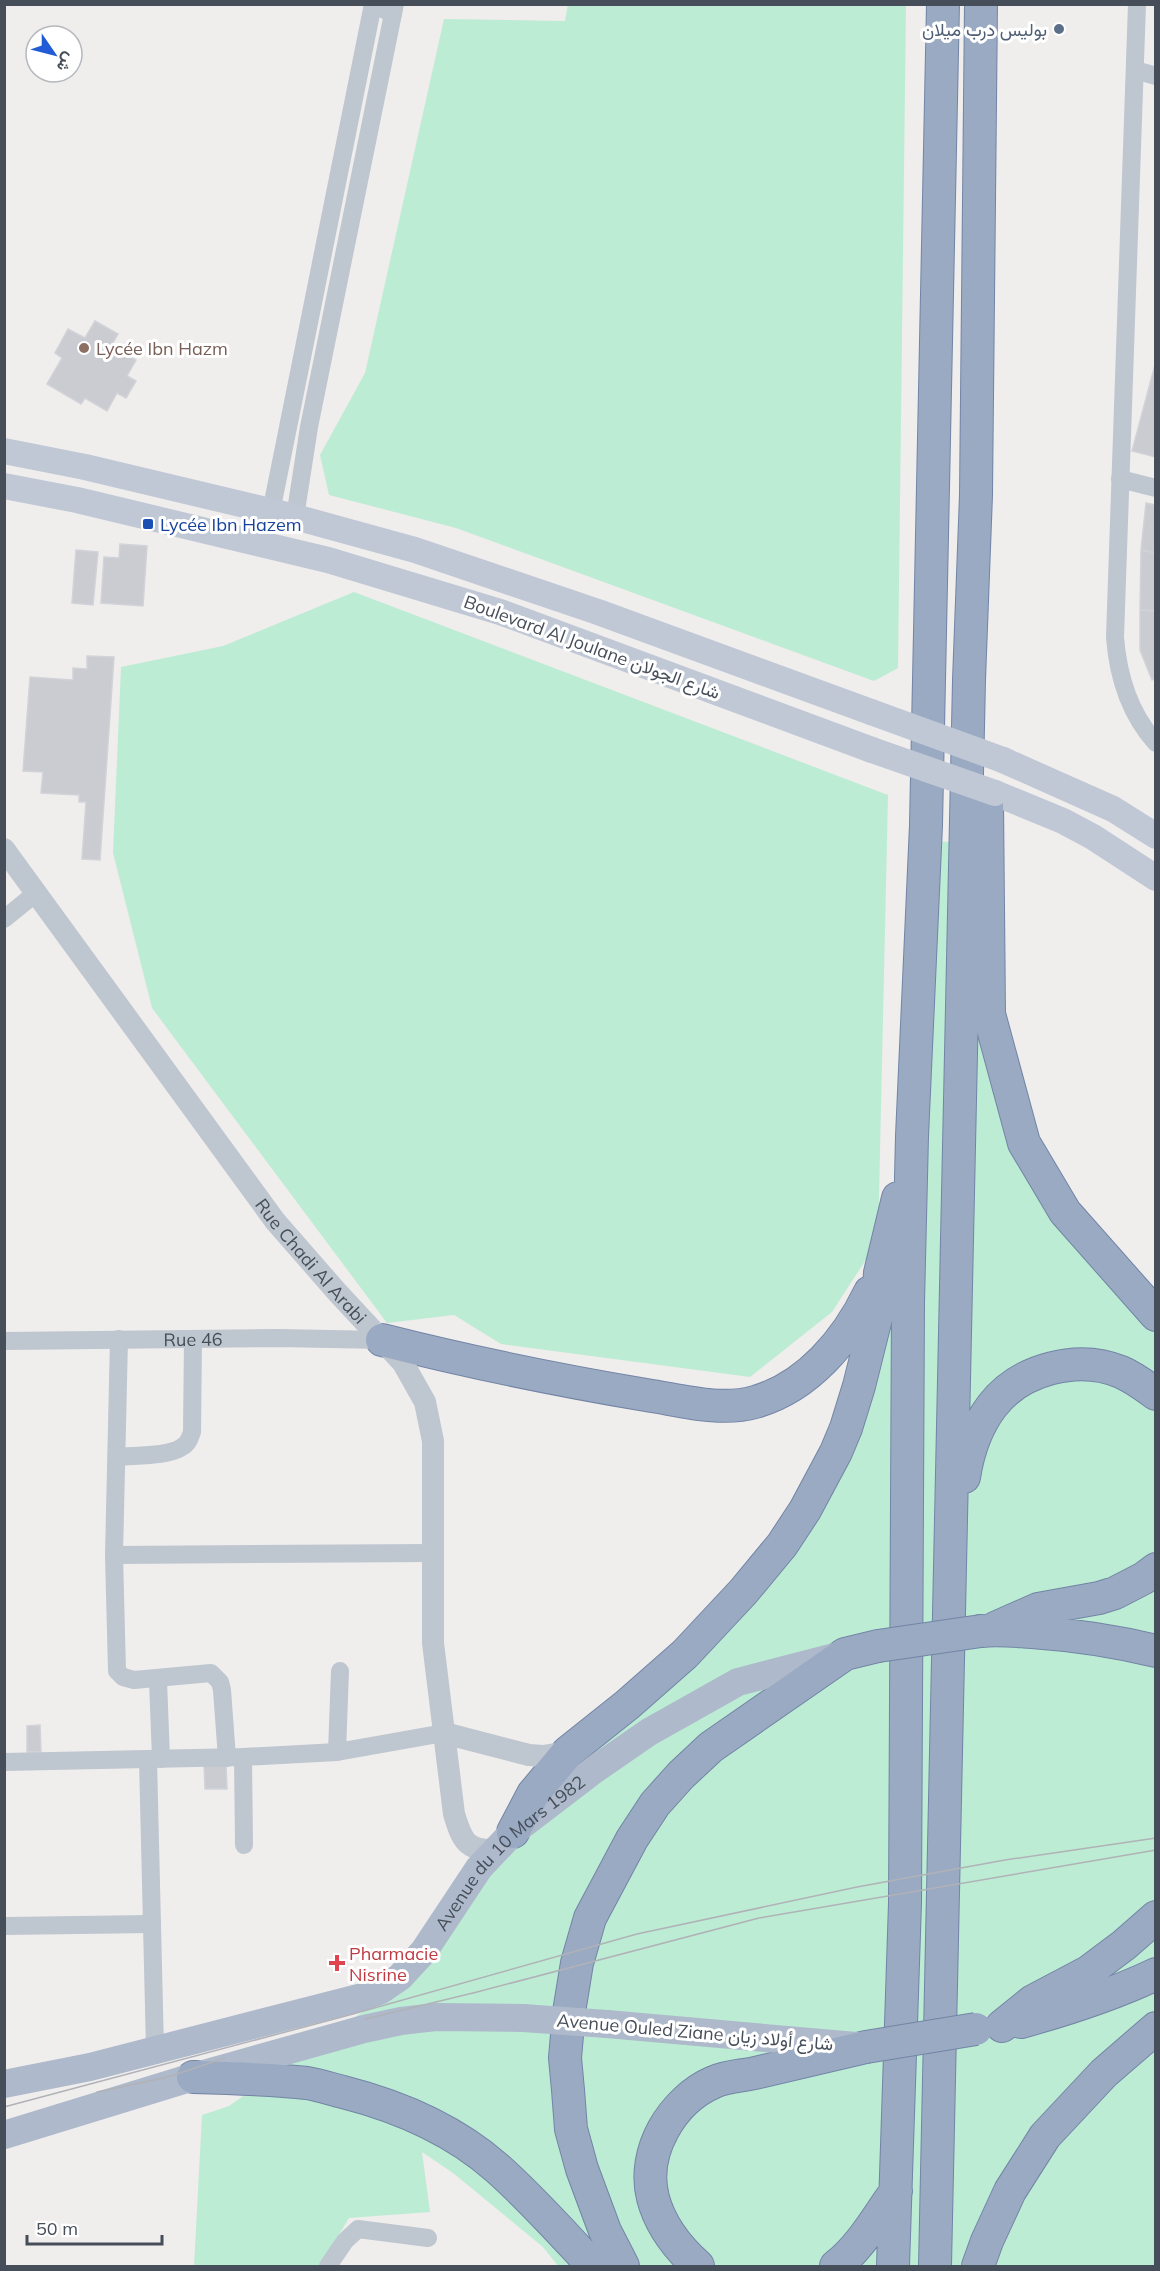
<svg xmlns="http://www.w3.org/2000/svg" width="1160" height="2271" viewBox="0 0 1160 2271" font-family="Mulish,Vazirmatn,sans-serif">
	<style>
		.green { fill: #bdecd4 }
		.building { fill: #caccd2; stroke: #d1d3d8; stroke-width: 1.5 }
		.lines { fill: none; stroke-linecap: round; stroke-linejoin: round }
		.trunk-casing { stroke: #7285a6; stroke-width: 34 }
		.minor { stroke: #bec6cf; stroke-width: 18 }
		.tertiary { stroke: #bec6cf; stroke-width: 22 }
		.secondary { stroke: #c0c8d5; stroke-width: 26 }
		.primary { stroke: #aeb9cb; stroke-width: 28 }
		.trunk { stroke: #9aaac2; stroke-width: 32 }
		.tram { stroke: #b0b2b7; stroke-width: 1.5 }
		.trunk-bridge-casing { stroke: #7285a6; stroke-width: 34; stroke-linecap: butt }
		.secondary-bridge { stroke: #c0c8d5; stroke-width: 26 }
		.primary-bridge { stroke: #aeb9cb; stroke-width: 28 }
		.trunk-bridge { stroke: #9aaac2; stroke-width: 32 }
		.service-dot { fill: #5c6f8a; stroke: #fff; stroke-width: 2 }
		.education-dot { fill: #8d6e63; stroke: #fff; stroke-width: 2 }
		.transit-dot { fill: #1a4fb4; stroke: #fff; stroke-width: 2 }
		.health-dot { fill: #e0444e; stroke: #fff; stroke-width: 2 }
		.labels { text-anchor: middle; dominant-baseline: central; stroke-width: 6; stroke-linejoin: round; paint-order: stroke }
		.service-label { font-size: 18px; fill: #4e5e75; stroke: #fff; text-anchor: end }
		.education-label { font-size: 18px; fill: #785e54; stroke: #fff; text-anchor: start }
		.transit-label { font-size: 18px; fill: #164399; stroke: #fff; text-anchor: start }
		.street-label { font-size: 18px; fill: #464e59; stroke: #fff }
		.health-label { font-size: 18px; fill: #be3a42; stroke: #fff; text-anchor: start }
	</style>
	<rect width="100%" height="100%" fill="#f0eded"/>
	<path class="green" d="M 568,4 L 906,5 L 898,668 L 874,681 L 456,528 L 329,495 L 320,455 L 365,373 L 444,19 L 565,21 Z
		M 354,592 L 888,795 L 878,1241 L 832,1312 L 750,1377 L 501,1344 L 454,1315 L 387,1323 L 152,1008 L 113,853 L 121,667 L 223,646 Z
		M 922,841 L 993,843 L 998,1070 L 1080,1218 L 1155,1305 L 1155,2266 L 558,2266 L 543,2247 L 453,2173 L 422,2152 L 430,2212 L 349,2218 L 320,2266 L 194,2266 L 202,2115 L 229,2106 L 402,1984 L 480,1881 L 588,1757 L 818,1507 L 899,1255 Z"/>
	<path class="building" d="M 95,321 L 118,334 L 111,346 L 136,360 L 127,376 L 136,381 L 126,398 L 117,393 L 107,411 L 85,398 L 81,404 L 47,384 L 62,358 L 55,353 L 68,329 L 85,338 Z
		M 1156,361 L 1156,457 L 1132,451 Z
		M 1146,503 L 1156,505 L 1156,553 L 1141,550 Z
		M 120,544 L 147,546 L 143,606 L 101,603 L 104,557 L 119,558 Z
		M 76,550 L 98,552 L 93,605 L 72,603 Z
		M 1141,550 L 1156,553 L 1156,611 L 1140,610 Z
		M 1140,610 L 1156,611 L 1156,678 L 1152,680 L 1140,650 Z
		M 87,656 L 114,657 L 100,860 L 82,859 L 86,802 L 79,802 L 79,795 L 41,793 L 43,772 L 23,771 L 30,677 L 73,680 L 73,668 L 87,669 Z
		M 40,1725 L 41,1752 L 27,1752 L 27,1726 Z
		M 226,1764 L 227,1789 L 205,1789 L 204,1765 Z"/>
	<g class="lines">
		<defs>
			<path id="trunk" d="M 987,802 L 989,1014 L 1024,1143 L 1065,1212 L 1156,1315
				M 382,1340 C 469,1362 557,1380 646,1395 C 680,1400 720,1412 755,1402 C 808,1387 847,1340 870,1292
				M 964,1477 C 968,1452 976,1427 992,1406 C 1020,1369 1078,1354 1121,1372 C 1133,1377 1145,1386 1156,1394
				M 995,1628 L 1038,1609 L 1099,1598 L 1115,1593 L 1144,1578 L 1156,1569
				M 981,1631 C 998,1629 1015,1631 1032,1632 C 1074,1635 1115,1641 1156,1651
				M 513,1832 L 533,1794 L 568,1752 L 627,1705 L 685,1654 L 743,1592 L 782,1545 L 805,1510 L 836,1452 L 846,1428 L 859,1386 L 877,1314 L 880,1273 L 898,1198
				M 1021,2022 C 1068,2009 1112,1995 1156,1974
				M 1002,2026 L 1033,2001 L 1088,1972 L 1124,1945 L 1156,1917
				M 193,2077 C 232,2078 270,2079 307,2083 C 319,2085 331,2089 343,2092 C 398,2106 454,2130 497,2168 C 531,2198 562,2233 593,2266
				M 623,2266 L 605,2231 L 582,2169 L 571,2129 L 568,2090 L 565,2058 L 569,2012 L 577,1963 L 590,1918 L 632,1839 L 655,1804 L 681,1775 L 711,1747 L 845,1654 L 878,1646
				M 698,2266 C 678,2248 660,2225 653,2198 C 641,2152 672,2100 714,2082 C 727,2076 742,2076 755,2073 C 792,2064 829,2056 866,2047
				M 836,2266 C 861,2247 877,2217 896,2191
				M 893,2266 L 905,1903 L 908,1302 L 912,1136 L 926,825 L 943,4
				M 935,2266 L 969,680 L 976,495 L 981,4
				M 978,2266 L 987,2241 L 1010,2191 L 1045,2136 L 1104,2073 L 1156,2028"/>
		</defs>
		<use href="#trunk" class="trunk-casing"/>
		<g class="minor">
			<path d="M 1137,4 L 1115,637 C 1118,677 1129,713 1156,743"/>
			<path d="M 1135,70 L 1156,76"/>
			<path d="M 1120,479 L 1156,488"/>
			<path d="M 271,512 L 373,4 L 393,14"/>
			<path d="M 295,517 L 309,427 L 395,4"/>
			<path d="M 4,919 L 36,893"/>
			<path d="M 119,1339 L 114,1555 L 117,1671 L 123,1677 L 134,1680 L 211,1673 L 220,1682 L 222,1690 L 227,1758"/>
			<path id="s1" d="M 4,1341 L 278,1338 L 382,1340"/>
			<path d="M 117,1457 C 134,1455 168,1457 182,1447 C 188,1444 190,1438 192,1432 L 193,1339"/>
			<path d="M 114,1555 L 433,1553"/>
			<path d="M 158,1680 L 161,1759"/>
			<path d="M 337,1752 L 340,1671"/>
			<path d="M 243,1757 L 244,1845"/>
			<path d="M 148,1759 L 155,2050"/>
			<path d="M 4,1762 L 243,1757 L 337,1752 L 444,1733"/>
			<path d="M 4,1926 L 152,1924"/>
			<path d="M 328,2266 L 345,2241 L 358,2229 L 428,2238"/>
		</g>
		<g class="tertiary">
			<path id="s2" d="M 4,849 L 275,1221 L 337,1292 L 403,1363 L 425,1402 L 433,1441 L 433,1643 L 454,1814 C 462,1840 466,1851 495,1850"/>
			<path d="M 444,1733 L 529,1755 L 543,1756 L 568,1752"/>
		</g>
		<path class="secondary" d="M 4,451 L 85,467 L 295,517 L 415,550 L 598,612 L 871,712
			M 4,486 L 77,500 L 328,560 L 500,612 L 872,750
			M 1003,760 L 1113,809 L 1156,836
			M 995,793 L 1063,821 L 1093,837 L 1156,878"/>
		<g class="primary">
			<path d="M 607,2024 L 856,2046"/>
			<path id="s3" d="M 4,2084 L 90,2067 L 362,1997 L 381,1990 L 400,1977 L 424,1951 L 479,1868 L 513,1832 L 594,1770 L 649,1732 L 738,1682 L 838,1656"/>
			<path d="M 4,2135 L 193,2077 L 364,2029 L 401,2021 L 436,2017 L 523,2018"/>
		</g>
		<use href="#trunk" class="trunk"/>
		<path class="tram" d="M 366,2019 L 477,1992 L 759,1918 L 1156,1850
			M 97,2092 L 168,2077 L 225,2058
			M 4,2107 L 353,2014 L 637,1934 L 857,1887 L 1005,1860 L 1156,1838"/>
		<defs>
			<path id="trunk-bridge" d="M 878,1646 L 981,1631
				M 866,2047 L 976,2029"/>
		</defs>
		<use href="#trunk-bridge" class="trunk-bridge-casing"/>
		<path class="secondary-bridge" d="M 871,712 L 1003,760
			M 872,750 L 995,793"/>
		<path class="primary-bridge" d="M 523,2018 L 607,2024"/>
		<use href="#trunk-bridge" class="trunk-bridge"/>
	</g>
	<circle class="service-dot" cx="1059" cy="29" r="6"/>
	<circle class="education-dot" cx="84" cy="348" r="6"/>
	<rect class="transit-dot" x="142" y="518" width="12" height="12" rx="3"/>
	<path class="health-dot" d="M334 1954h6v6h6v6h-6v6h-6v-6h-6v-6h6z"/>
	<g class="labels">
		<g class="service-label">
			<text x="1047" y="29">بوليس درب ميلان</text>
		</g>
		<g class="education-label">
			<text x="96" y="348">Lycée Ibn Hazm</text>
		</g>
		<g class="transit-label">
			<text x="160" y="524">Lycée Ibn Hazem</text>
		</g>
		<g class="street-label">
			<text transform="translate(592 647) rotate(20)">Boulevard Al Joulane شارع الجولان</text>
			<text stroke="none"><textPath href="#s2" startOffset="514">Rue Chadi Al Arabi</textPath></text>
			<text stroke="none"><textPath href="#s1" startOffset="189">Rue 46</textPath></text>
			<text stroke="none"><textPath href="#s3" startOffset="579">Avenue du 10 Mars 1982</textPath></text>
			<text transform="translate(695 2032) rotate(5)">Avenue Ouled Ziane شارع أولاد زيان</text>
		</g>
		<g class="health-label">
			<text x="349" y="1953">Pharmacie<tspan x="349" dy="21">Nisrine</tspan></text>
		</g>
	</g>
	<rect width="1160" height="2271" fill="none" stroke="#464e59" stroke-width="12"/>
	<g transform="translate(54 54) rotate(125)"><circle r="28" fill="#ffffff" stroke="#b5b8bd" stroke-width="1.5"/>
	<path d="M0-4.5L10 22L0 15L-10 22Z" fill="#215bd5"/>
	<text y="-9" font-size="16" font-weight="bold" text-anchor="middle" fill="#464e59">ش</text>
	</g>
	<path d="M27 2235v9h135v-9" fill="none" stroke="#464e59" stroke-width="3"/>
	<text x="36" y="2235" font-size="18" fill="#464e59" stroke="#ffffff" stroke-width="4.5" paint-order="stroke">50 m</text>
</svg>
